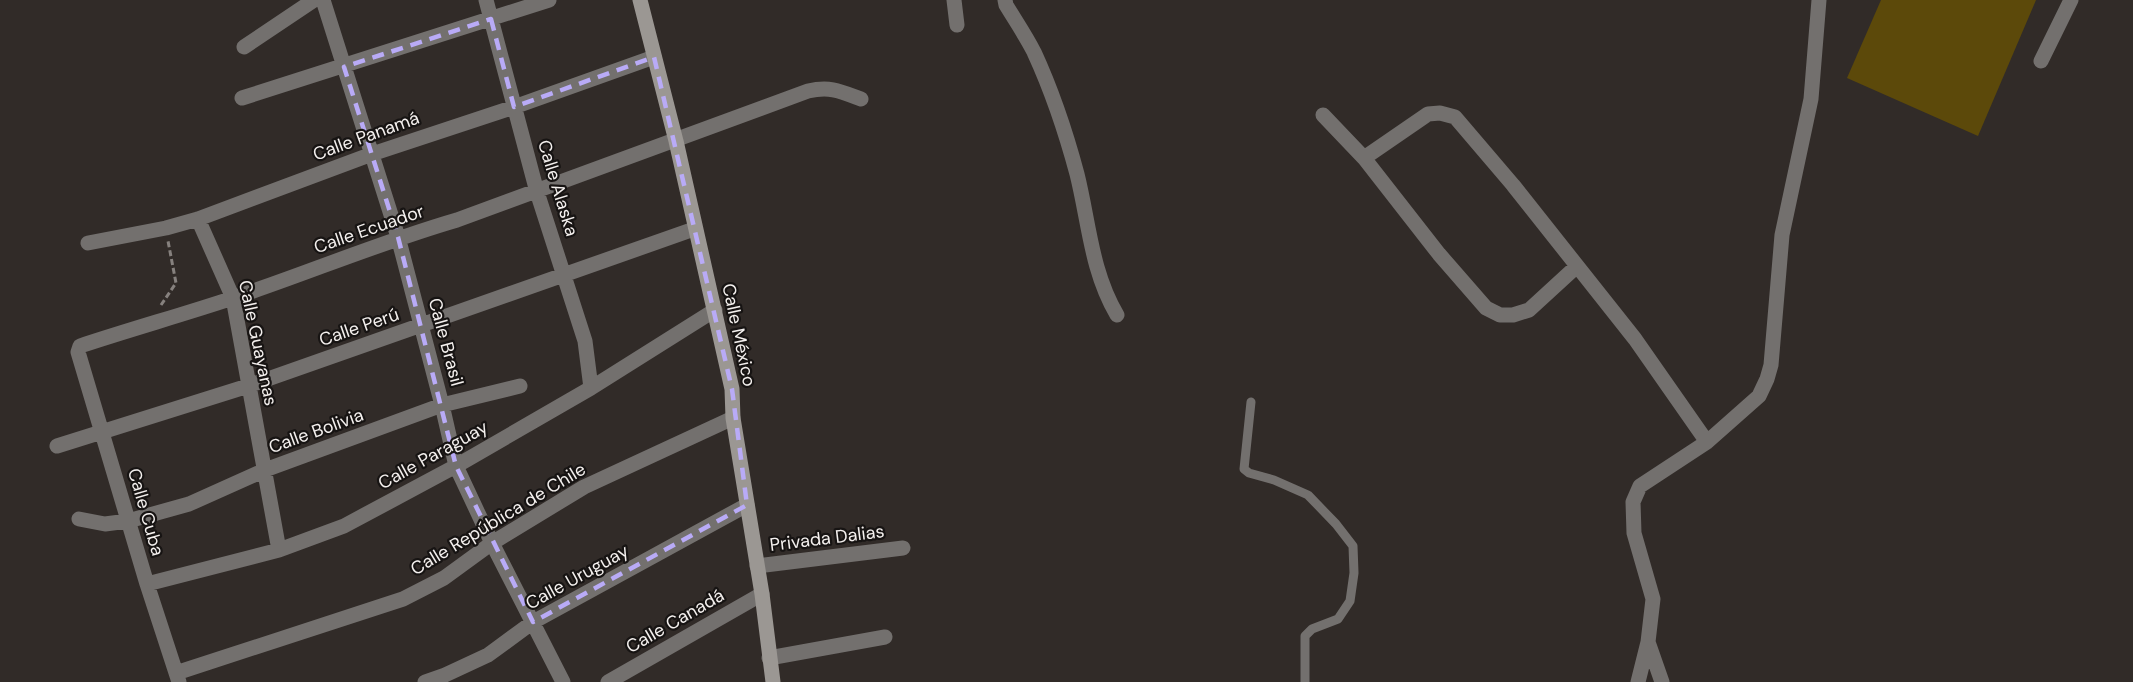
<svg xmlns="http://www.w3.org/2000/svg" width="2133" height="682" viewBox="0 0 2133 682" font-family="'DM Sans',sans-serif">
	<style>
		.park { fill: #5c490a }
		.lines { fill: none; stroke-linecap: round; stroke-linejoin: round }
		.path { stroke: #86817e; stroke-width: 3; stroke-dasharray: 6 3; stroke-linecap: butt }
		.lane { stroke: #73706e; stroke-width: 9 }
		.street { stroke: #73706e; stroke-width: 15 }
		.secondary { stroke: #9b9793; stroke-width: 15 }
		.marked { fill: none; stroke: #b9abf7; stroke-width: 4.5; stroke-dasharray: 12 8; stroke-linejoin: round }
		.labels { text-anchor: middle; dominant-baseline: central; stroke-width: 4.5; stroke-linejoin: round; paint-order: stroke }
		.street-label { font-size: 18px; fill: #f4f0ee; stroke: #171413 }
	</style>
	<rect width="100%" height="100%" fill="#312b28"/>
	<path class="park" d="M 1881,0 L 2036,0 L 1978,136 L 1847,78 Z"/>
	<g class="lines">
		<path class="path" d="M 161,305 L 176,283 L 168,241"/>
		<path class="lane" d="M 1251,402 L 1244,469 L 1249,473 L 1274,480 L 1308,495 L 1336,524 L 1353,546 L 1354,573 L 1350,601 L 1338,619 L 1312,629 L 1305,636 L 1305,682"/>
		<path class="street" d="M 323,0 L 398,237 L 442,405 L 456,466 L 492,543 L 563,682
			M 486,0 L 537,192 L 585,341 L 591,388
			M 954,0 L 957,25
			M 1005,0 L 1006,5 C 1015,20 1026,36 1034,52 C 1052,91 1066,133 1077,174 C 1089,222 1091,271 1117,315
			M 244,47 L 314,0
			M 2041,61 L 2071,0
			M 242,98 L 549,0
			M 1323,115 L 1364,158 L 1439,254 L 1486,308 L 1500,315 L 1513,315 L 1529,310 L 1577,266
			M 1364,158 L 1428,114 L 1440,113 L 1455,117 L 1513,185 L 1635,339 L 1707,442
			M 198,219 L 233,298 L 279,550
			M 88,243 L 166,228 L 198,219 L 372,154 L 514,107 L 654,57
			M 57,446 L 248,386 L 694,229
			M 79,519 L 105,524 L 128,521 L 189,504 L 265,470 L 442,405 L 520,386
			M 757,566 L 903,548
			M 147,584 L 279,550 L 344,526 L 456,466 L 591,388 L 715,310
			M 1648,642 L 1662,682
			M 769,658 L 885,637
			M 176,673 L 403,599 L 444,578 L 492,543 L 584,487 L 733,418
			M 179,682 L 147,584 L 78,352 L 80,346 C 131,329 182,315 233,298 C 308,273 381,242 457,220 L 808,91 C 830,86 840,91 861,99
			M 425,682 L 445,675 L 488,655 L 533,622 L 747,505
			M 608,682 L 762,594
			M 1638,682 L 1648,642 L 1653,599 L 1634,533 L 1633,502 L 1640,486 L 1707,442 L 1759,396 L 1767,379 L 1771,365 L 1782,235 L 1811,99 L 1819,0"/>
		<path class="secondary" d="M 640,0 L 676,141 L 732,389 L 733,418 L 762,594 L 773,682"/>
	</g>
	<path class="marked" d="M 491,19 L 514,107 L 654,57 L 732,389 L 747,505 L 533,622 L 456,466 L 398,237 L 344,67 Z"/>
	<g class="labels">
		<g class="street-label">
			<text transform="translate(366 136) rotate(-20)">Calle Panamá</text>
			<text transform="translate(558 188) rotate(73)">Calle Alaska</text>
			<text transform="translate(369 229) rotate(-19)">Calle Ecuador</text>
			<text transform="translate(359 327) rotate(-19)">Calle Perú</text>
			<text transform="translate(739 335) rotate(78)">Calle México</text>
			<text transform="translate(446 342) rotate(75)">Calle Brasil</text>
			<text transform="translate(258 343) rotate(78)">Calle Guayanas</text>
			<text transform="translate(316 431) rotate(-20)">Calle Bolivia</text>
			<text transform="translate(433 455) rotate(-29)">Calle Paraguay</text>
			<text transform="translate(146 512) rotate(74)">Calle Cuba</text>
			<text transform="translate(498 519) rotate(-31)">Calle República de Chile</text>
			<text transform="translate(827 538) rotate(-7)">Privada Dalias</text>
			<text transform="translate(577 577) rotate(-29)">Calle Uruguay</text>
			<text transform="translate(675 621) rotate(-30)">Calle Canadá</text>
		</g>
	</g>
</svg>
